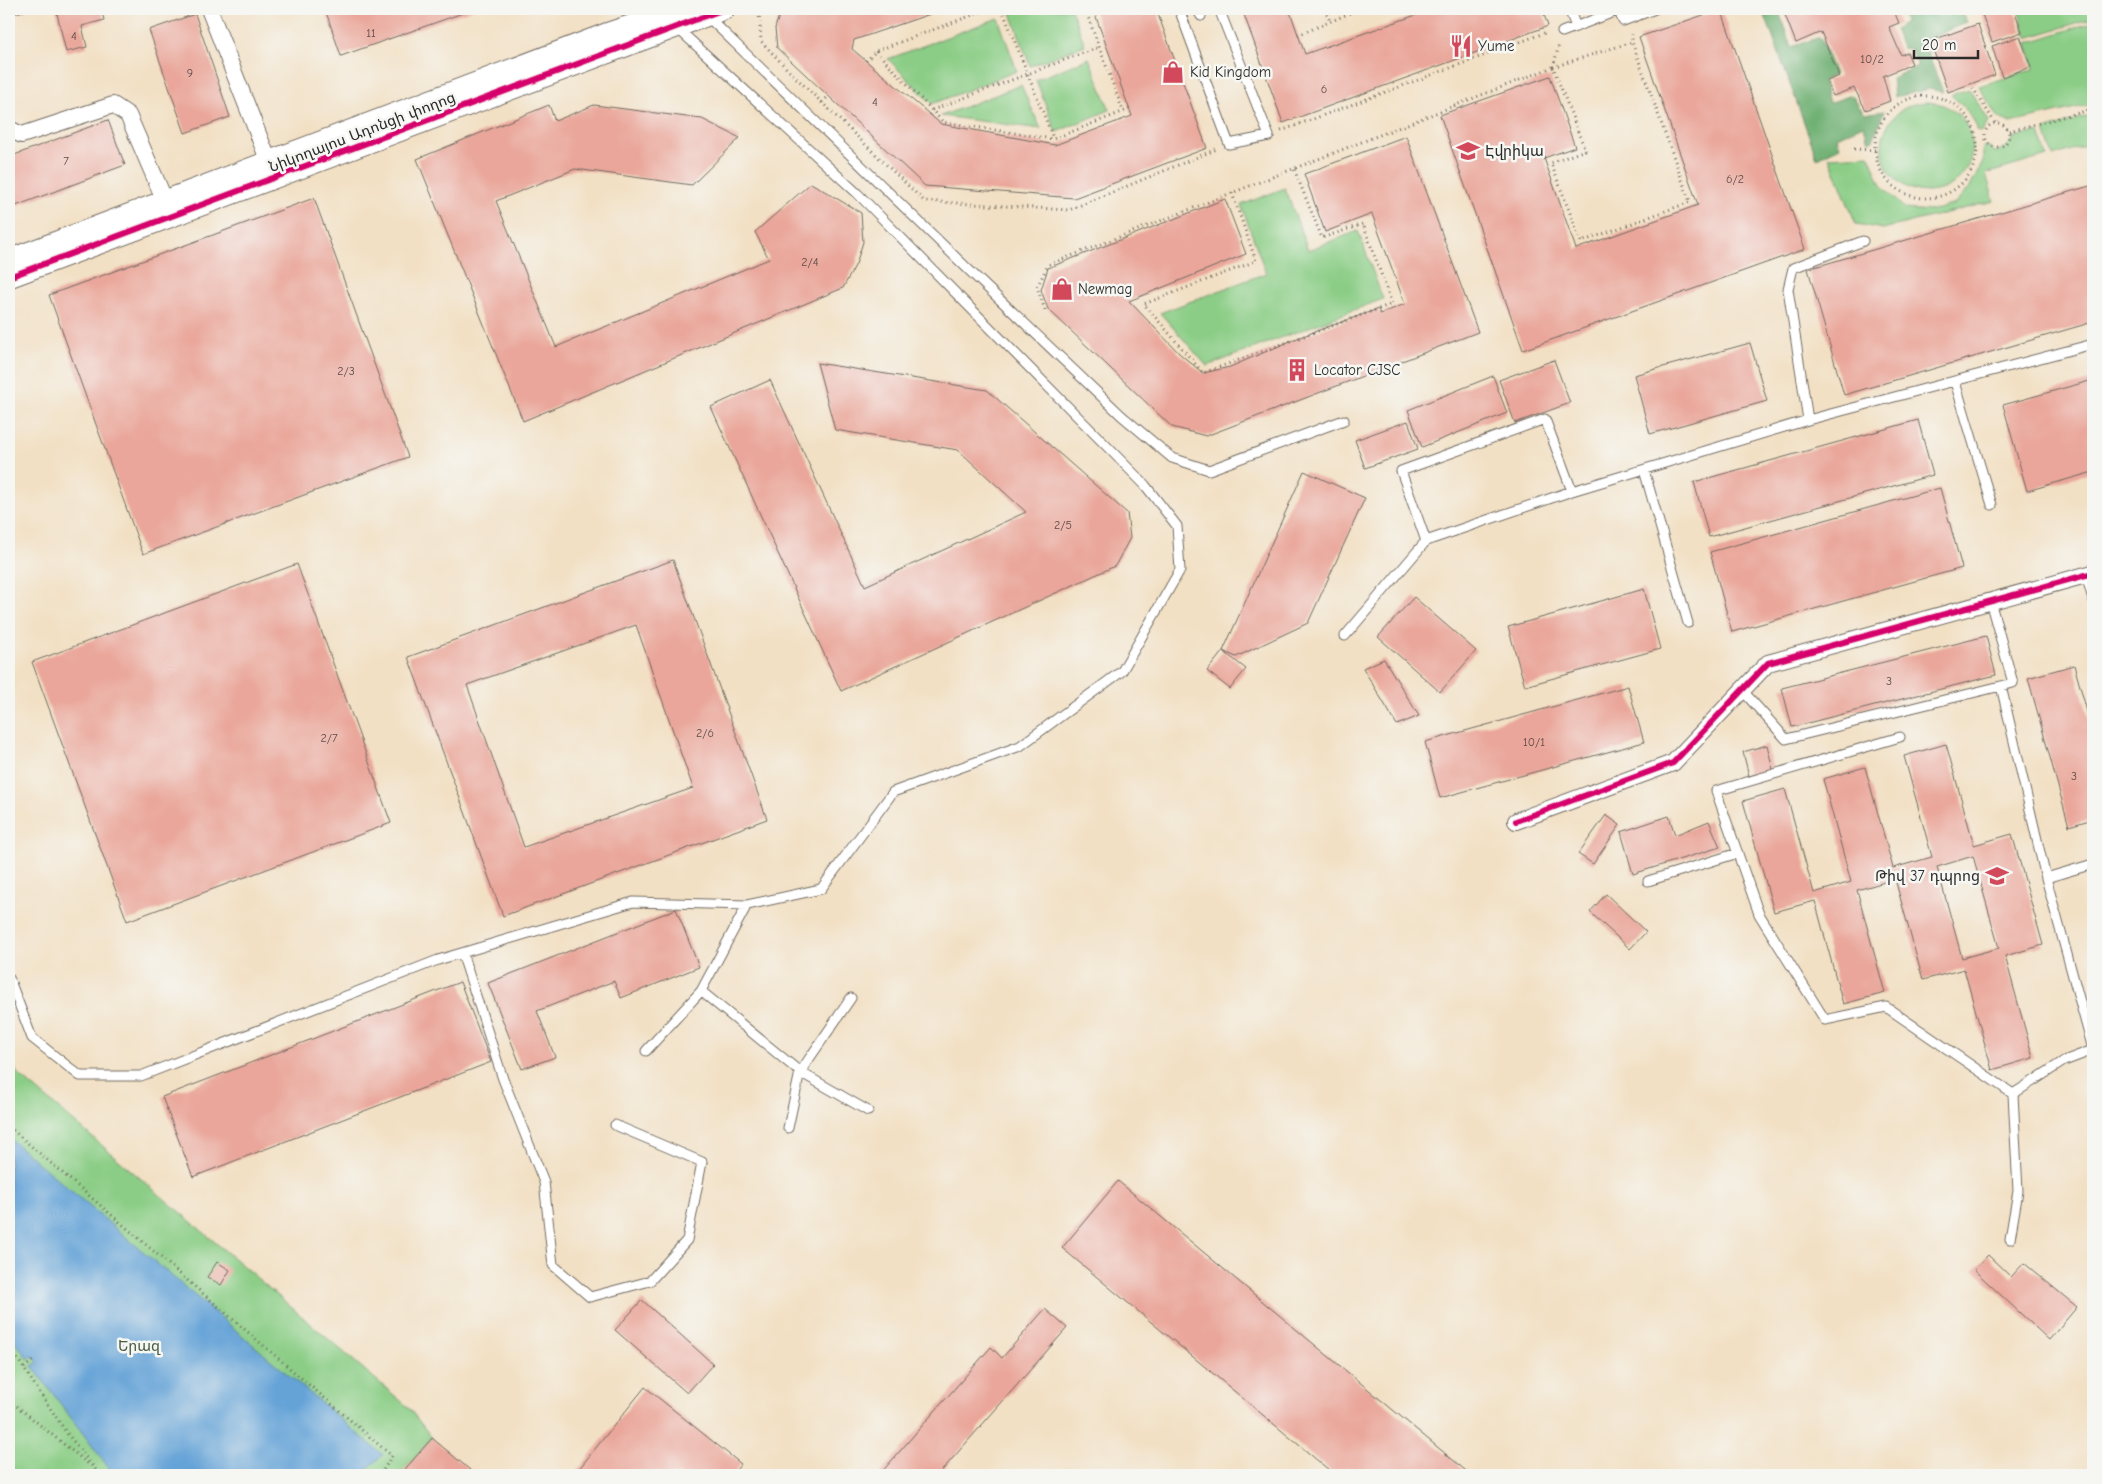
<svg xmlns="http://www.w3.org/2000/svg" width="2102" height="1484" viewBox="0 0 2102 1484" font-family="'Comic Neue','Noto Sans Armenian',sans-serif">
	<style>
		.green { fill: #8bcd86; stroke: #5b7c58 }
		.forest { fill: #70b073; stroke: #4e6e4f }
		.water { fill: #65a3d7; stroke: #486781 }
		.building { fill: #eaa69a; fill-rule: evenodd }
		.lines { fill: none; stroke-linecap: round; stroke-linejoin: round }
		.service-casing { stroke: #716a61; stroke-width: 11 }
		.minor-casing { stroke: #716a61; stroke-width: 18 }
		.tertiary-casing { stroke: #716a61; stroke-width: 23 }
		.path { stroke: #716a61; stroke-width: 3; stroke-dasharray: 1 4; stroke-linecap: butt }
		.service { stroke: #fff; stroke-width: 9 }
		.minor { stroke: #fff; stroke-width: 16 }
		.tertiary { stroke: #fff; stroke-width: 21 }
		.cycleway-casing { stroke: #f6f6f2; stroke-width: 9 }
		.cycleway { stroke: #d6006c; stroke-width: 6 }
		.labels { text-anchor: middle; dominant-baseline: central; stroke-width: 5; stroke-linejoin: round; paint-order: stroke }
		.number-label { font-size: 12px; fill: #5b4a47 }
		.poi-label { font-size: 15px; fill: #2b2b2b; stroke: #f6f6f2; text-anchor: start }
		.street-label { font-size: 15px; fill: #2b2b2b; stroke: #f6f6f2 }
		.park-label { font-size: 15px; fill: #485c46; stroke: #f6f6f2 }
	</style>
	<rect width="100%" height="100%" fill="#f6f6f2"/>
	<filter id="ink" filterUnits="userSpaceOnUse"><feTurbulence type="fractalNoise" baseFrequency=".02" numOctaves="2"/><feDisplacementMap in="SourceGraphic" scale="10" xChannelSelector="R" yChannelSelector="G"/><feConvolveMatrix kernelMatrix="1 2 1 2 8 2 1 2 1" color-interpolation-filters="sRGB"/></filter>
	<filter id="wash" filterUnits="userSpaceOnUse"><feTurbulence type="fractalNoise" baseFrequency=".0096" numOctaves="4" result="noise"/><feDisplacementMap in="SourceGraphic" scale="20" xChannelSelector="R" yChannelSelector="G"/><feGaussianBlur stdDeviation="1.12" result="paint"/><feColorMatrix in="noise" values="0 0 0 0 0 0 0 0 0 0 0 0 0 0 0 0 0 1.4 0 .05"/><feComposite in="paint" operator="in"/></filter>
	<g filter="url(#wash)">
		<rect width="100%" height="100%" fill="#f2e0c4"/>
		<path class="green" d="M 1022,9 L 1071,9 L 1085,45 L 1030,66 L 1011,13 Z
			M 2018,9 L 2093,9 L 2093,18 L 2027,38 Z
			M 998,18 L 1017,71 L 932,104 L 888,59 Z
			M 2093,22 L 2093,104 L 2011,123 L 1997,117 L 1979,86 L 2034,69 L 2027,43 Z
			M 1089,58 L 1110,110 L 1056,132 L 1036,80 Z
			M 1021,85 L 1041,129 L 941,116 Z
			M 1969,89 L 1989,121 L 1983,131 L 1978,132 C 1974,116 1963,106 1951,95 Z
			M1882 147a45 45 0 1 1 90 0a45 45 0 1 1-90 0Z
			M 2093,114 L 2093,143 L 2053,156 L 2045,130 Z
			M 2039,132 L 2047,156 L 1986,174 L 1994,201 L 1883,229 L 1856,224 L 1829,157 L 1869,155 L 1881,185 L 1905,209 L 1931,211 L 1955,204 L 1970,187 L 1983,162 L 1983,147 L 1987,146 L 1995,152 C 2004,149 2010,146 2014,137 Z
			M 1285,188 L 1308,250 L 1358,231 L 1383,299 L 1207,366 L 1160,313 L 1266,273 L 1241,205 Z
			M 9,1057 L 17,1073 L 408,1407 L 432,1438 L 400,1475 L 9,1475 Z"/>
		<path class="forest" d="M 1778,9 L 1791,47 L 1820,37 L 1835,74 L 1823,81 L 1829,103 L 1852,95 L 1864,114 L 1884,111 L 1873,140 L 1869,141 L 1863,125 L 1837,137 L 1840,147 L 1817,158 L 1764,13 Z
			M 1902,9 L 1960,9 L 1967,22 L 1923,41 L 1943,92 L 1929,89 L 1894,97 L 1892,78 L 1918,66 L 1911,49 L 1902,48 L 1895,29 L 1905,22 Z"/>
		<path class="water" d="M 9,1138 L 383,1455 L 365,1471 L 356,1475 L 114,1475 L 32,1366 L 38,1362 L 32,1356 L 28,1359 L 9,1333 L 9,1277 L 13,1274 L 9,1267 Z"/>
		<g id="blocks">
			<path class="building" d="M 9,9 L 30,9 L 9,15 Z
				M 56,9 L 101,9 L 104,20 L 82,26 L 87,47 L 66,52 Z
				M 325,9 L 474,9 L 341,56 Z
				M 788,9 L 945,9 L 854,40 L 852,49 L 941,124 L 1055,145 L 1132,116 L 1093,9 L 1156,9 L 1207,148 L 1074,198 L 925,186 L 777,48 L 775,28 L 779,16 Z
				M 1242,9 L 1289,9 L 1305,54 L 1433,9 L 1542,9 L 1548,26 L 1283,123 Z
				M 1721,9 L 1805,249 L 1523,350 L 1440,115 L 1550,76 L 1575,147 L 1544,158 L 1576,249 L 1698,205 L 1639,37 Z
				M 1786,9 L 1893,9 L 1899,23 L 1889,27 L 1901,55 L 1907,52 L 1912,64 L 1883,76 L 1890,101 L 1866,110 L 1854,88 L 1833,96 L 1827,81 L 1839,76 L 1821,32 L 1796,43 L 1783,10 Z
				M 1980,9 L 2014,9 L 2022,32 L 1992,42 Z
				M 195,14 L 230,117 L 185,133 L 149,30 Z
				M 1978,24 L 1995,75 L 1948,92 L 1930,41 Z
				M 2020,36 L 2031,67 L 2002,77 L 1992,46 Z
				M 549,105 L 555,121 L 594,105 L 702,119 L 740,138 L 692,185 L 575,169 L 496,201 L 556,347 L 769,259 L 755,232 L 811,183 L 861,213 L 863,242 L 856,264 L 843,288 L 523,421 L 417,159 Z
				M 108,120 L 125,165 L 13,207 L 9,194 L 9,157 Z
				M 1406,136 L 1478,332 L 1206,436 L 1172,427 L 1048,309 L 1041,290 L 1048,268 L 1225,199 L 1246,254 L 1129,301 L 1180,354 L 1203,373 L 1230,367 L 1300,337 L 1378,309 L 1380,314 L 1405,304 L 1372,214 L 1325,232 L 1304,174 Z
				M 2093,185 L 2093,322 L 1844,395 L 1808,269 Z
				M 314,198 L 408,457 L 143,554 L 49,295 Z
				M 1750,343 L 1767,401 L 1650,434 L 1634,375 Z
				M 1554,360 L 1570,403 L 1515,423 L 1499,380 Z
				M 817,363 L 987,390 L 1127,513 L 1130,538 L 1115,566 L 841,691 L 711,407 L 770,380 L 865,586 L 1026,512 L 958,450 L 835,430 Z
				M 1493,376 L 1507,413 L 1422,447 L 1408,410 Z
				M 2093,380 L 2093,472 L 2027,491 L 2003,405 Z
				M 1918,420 L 1933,475 L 1709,537 L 1694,482 Z
				M 1408,421 L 1418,449 L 1365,468 L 1355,440 Z
				M 1304,471 L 1365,498 L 1308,623 L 1236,657 L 1223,651 Z
				M 1940,488 L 1962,568 L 1732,632 L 1710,552 Z
				M 673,560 L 767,819 L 503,916 L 408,657 ZM 636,625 L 693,788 L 524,847 L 467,685 Z
				M 297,564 L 391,823 L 127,921 L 32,662 Z
				M 1644,589 L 1660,649 L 1525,686 L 1508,627 Z
				M 1414,597 L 1476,651 L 1440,692 L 1378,637 Z
				M 1986,636 L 1996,675 L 1792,727 L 1782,688 Z
				M 1223,651 L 1246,669 L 1230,689 L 1207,671 Z
				M 1384,659 L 1419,716 L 1397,725 L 1363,668 Z
				M 2074,665 L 2093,733 L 2093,819 L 2069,826 L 2028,678 Z
				M 1628,686 L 1644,742 L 1440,798 L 1425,742 Z
				M 1946,744 L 1974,845 L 2012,834 L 2043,945 L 2005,956 L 2033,1058 L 1992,1070 L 1964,969 L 1923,980 L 1895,879 L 1857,890 L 1885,993 L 1843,1004 L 1815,901 L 1774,912 L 1743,801 L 1785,789 L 1814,893 L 1851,882 L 1823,779 L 1865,767 L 1893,868 L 1932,857 L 1904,756 ZM 1973,856 L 1999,948 L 1962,958 L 1937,867 Z
				M 1767,745 L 1773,770 L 1749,776 L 1743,752 Z
				M 1606,815 L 1620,825 L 1593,864 L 1578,854 Z
				M 1669,816 L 1675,835 L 1709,821 L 1720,847 L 1633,874 L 1621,832 Z
				M 1606,894 L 1646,932 L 1630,949 L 1590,912 Z
				M 676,909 L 699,967 L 621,998 L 614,981 L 537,1011 L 555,1057 L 522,1069 L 488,983 Z
				M 460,982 L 491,1062 L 193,1177 L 162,1097 Z
				M 1118,1181 L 1471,1475 L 1335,1475 L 1062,1248 Z
				M 1988,1255 L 2011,1277 L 2024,1263 L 2077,1307 L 2049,1340 L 1974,1270 Z
				M 217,1262 L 230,1270 L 221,1285 L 207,1277 Z
				M 642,1300 L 713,1364 L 687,1393 L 615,1330 Z
				M 1045,1309 L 1067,1328 L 938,1475 L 879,1475 L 991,1347 L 1002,1358 Z
				M 645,1387 L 741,1464 L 732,1475 L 574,1475 Z
				M 432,1438 L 476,1475 L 400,1475 Z"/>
		</g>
	</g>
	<g filter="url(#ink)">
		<use href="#blocks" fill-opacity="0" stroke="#716a61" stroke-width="1"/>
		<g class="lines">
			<defs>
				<path id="service" d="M 1179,9 L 1229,144 L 1269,136 L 1219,9
					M 1197,9 L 1201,16
					M 1569,9 L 1576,27
					M 1618,9 L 1623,21 L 1655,9
					M 708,17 L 974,275 L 1122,416 L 1172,458 L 1209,470 L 1344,420
					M 1562,32 L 1619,10
					M 1955,382 L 1992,505
					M 1808,420 L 1788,289 L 1793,268 L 1863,241
					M 1644,470 L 1688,623
					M 1426,541 L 1401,471 L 1545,419 L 1572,491
					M 2086,575 L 2093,599
					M 1345,636 L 1426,541 L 1572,491 L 1808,420 L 2093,344
					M 2001,686 L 2046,878 L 2093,864
					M 1742,690 L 1786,739 L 2013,683 L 1990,601
					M 1900,737 L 1716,791 L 1759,914 L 1825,1020 L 1886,1007 L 2013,1094
					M 2046,878 L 2093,1049
					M 1648,881 L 1738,853
					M 462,953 L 503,1079 L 544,1182 L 553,1265 L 590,1297 L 650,1281 L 687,1240 L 702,1162 L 615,1125
					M 9,978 L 32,1038 L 80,1076 L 141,1076 L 438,960 L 633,902 L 747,905 L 821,889 L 893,792 L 1020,746 L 1122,671 L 1180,570 L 1177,526 L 1145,485 L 858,194 L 676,27
					M 701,991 L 800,1072 L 868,1111
					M 646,1051 L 701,991 L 747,905
					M 788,1128 L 800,1072 L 851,998
					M 2010,1239 L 2018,1191 L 2013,1094 L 2064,1061 L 2093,1050"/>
				<path id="minor" d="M 209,9 L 269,162
					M 9,129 L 22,135 L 113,105 L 128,115 L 165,201
					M 1516,821 L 1673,763 L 1768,663 L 2093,573"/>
				<path id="tertiary" d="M 9,260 L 606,34 L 681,9
					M 9,277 L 724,9"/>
			</defs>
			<use href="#service" class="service-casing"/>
			<use href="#minor" class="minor-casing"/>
			<use href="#tertiary" class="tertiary-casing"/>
			<path class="path" d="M 1002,9 L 1053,138
				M 1085,9 L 1123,111
				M 1325,9 L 1330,21
				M 759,12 L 761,41 L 789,71 L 924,201 L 1069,210 L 1217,149
				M 1298,35 L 1360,9
				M 876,51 L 943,122 L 1053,139 L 1130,109
				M 866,61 L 876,51 L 989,9
				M 1553,67 L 1632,42
				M 1553,67 L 1559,45
				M 1973,88 L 1995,123
				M1875 147a51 51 0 1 1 102 0a51 51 0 1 1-102 0Z
				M 822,102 L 829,96
				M 932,110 L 1099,47
				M1985 135a12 12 0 1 1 24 0a12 12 0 1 1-24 0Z
				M 1281,131 L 1547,32
				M 2009,131 L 2093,109
				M 1854,149 L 1875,150
				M 1232,193 L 1256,261 L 1144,304 L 1203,373 L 1392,304 L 1363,224 L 1322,238 L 1294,169
				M 1045,310 L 1037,287 L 1048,265 L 1553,67 L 1585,150 L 1551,163 L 1581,242 L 1690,202 L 1632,42 L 1632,34
				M 9,1127 L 392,1456 L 380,1475
				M 9,1346 L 66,1432 L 100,1475
				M 24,1368 L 35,1359
				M 9,1400 L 91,1466"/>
			<use href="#service" class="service"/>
			<use href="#minor" class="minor"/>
			<use href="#tertiary" class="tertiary"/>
			<defs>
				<path id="cycleway" d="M 9,277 L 724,9
					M 1516,821 L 1673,763 L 1768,663 L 2093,573"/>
			</defs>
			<use href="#cycleway" class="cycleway-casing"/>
			<use href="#cycleway" class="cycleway"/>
		</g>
	</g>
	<defs>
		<symbol id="restaurant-bare" viewBox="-9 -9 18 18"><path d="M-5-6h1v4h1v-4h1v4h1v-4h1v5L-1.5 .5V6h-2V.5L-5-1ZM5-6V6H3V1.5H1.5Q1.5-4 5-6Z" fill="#d1495b" stroke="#f6f6f2" stroke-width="2.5" paint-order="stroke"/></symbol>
		<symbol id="shop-bare" viewBox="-9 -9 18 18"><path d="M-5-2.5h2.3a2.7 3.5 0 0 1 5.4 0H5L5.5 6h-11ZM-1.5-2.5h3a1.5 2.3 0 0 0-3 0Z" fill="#d1495b" stroke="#f6f6f2" stroke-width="2.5" paint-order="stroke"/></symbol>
		<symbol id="school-bare" viewBox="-9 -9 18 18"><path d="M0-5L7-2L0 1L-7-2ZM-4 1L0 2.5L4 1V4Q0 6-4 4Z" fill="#d1495b" stroke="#f6f6f2" stroke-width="2.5" paint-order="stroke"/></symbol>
		<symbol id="building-bare" viewBox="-9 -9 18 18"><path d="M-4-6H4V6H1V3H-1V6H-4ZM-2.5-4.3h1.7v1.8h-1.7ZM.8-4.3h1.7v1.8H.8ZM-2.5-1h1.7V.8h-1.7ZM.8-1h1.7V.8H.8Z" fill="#d1495b" stroke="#f6f6f2" stroke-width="2.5" paint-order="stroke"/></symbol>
	</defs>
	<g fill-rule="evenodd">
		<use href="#restaurant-bare" x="1445" y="30" width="32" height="32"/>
		<use href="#shop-bare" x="1157" y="56" width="32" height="32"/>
		<use href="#school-bare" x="1452" y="135" width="32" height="32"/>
		<use href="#shop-bare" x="1046" y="273" width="32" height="32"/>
		<use href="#building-bare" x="1281" y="354" width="32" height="32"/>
		<use href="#school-bare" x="1981" y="860" width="32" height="32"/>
	</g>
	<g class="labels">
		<g class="number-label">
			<text x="371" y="33">11</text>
			<text x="74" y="36">4</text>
			<text x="1872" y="59">10/2</text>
			<text x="190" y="73">9</text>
			<text x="1324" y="89">6</text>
			<text x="875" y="102">4</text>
			<text x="66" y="161">7</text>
			<text x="1735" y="179">6/2</text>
			<text x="810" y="262">2/4</text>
			<text x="346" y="371">2/3</text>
			<text x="1063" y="525">2/5</text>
			<text x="1889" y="681">3</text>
			<text x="705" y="733">2/6</text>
			<text x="329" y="738">2/7</text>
			<text x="1534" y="742">10/1</text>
			<text x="2074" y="776">3</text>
		</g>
		<g class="poi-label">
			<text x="1478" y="46">Yume</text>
			<text x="1190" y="72">Kid Kingdom</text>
			<text x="1485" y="151">Էվրիկա</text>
			<text x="1078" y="289">Newmag</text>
			<text x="1314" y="370">Locator CJSC</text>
			<text x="1980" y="876" text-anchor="end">Թիվ 37 դպրոց</text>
		</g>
		<g class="street-label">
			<text transform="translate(362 132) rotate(-21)">Նիկողայոս Ադոնցի փողոց</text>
		</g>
		<g class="park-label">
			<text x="139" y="1346">Երազ</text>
		</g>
	</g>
	<rect width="2102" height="1484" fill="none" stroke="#f6f6f2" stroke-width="30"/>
	<path d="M1914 50v8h64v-8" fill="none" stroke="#2b2b2b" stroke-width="2.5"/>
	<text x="1922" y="50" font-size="15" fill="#2b2b2b" stroke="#f6f6f2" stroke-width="4" paint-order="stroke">20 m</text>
</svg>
